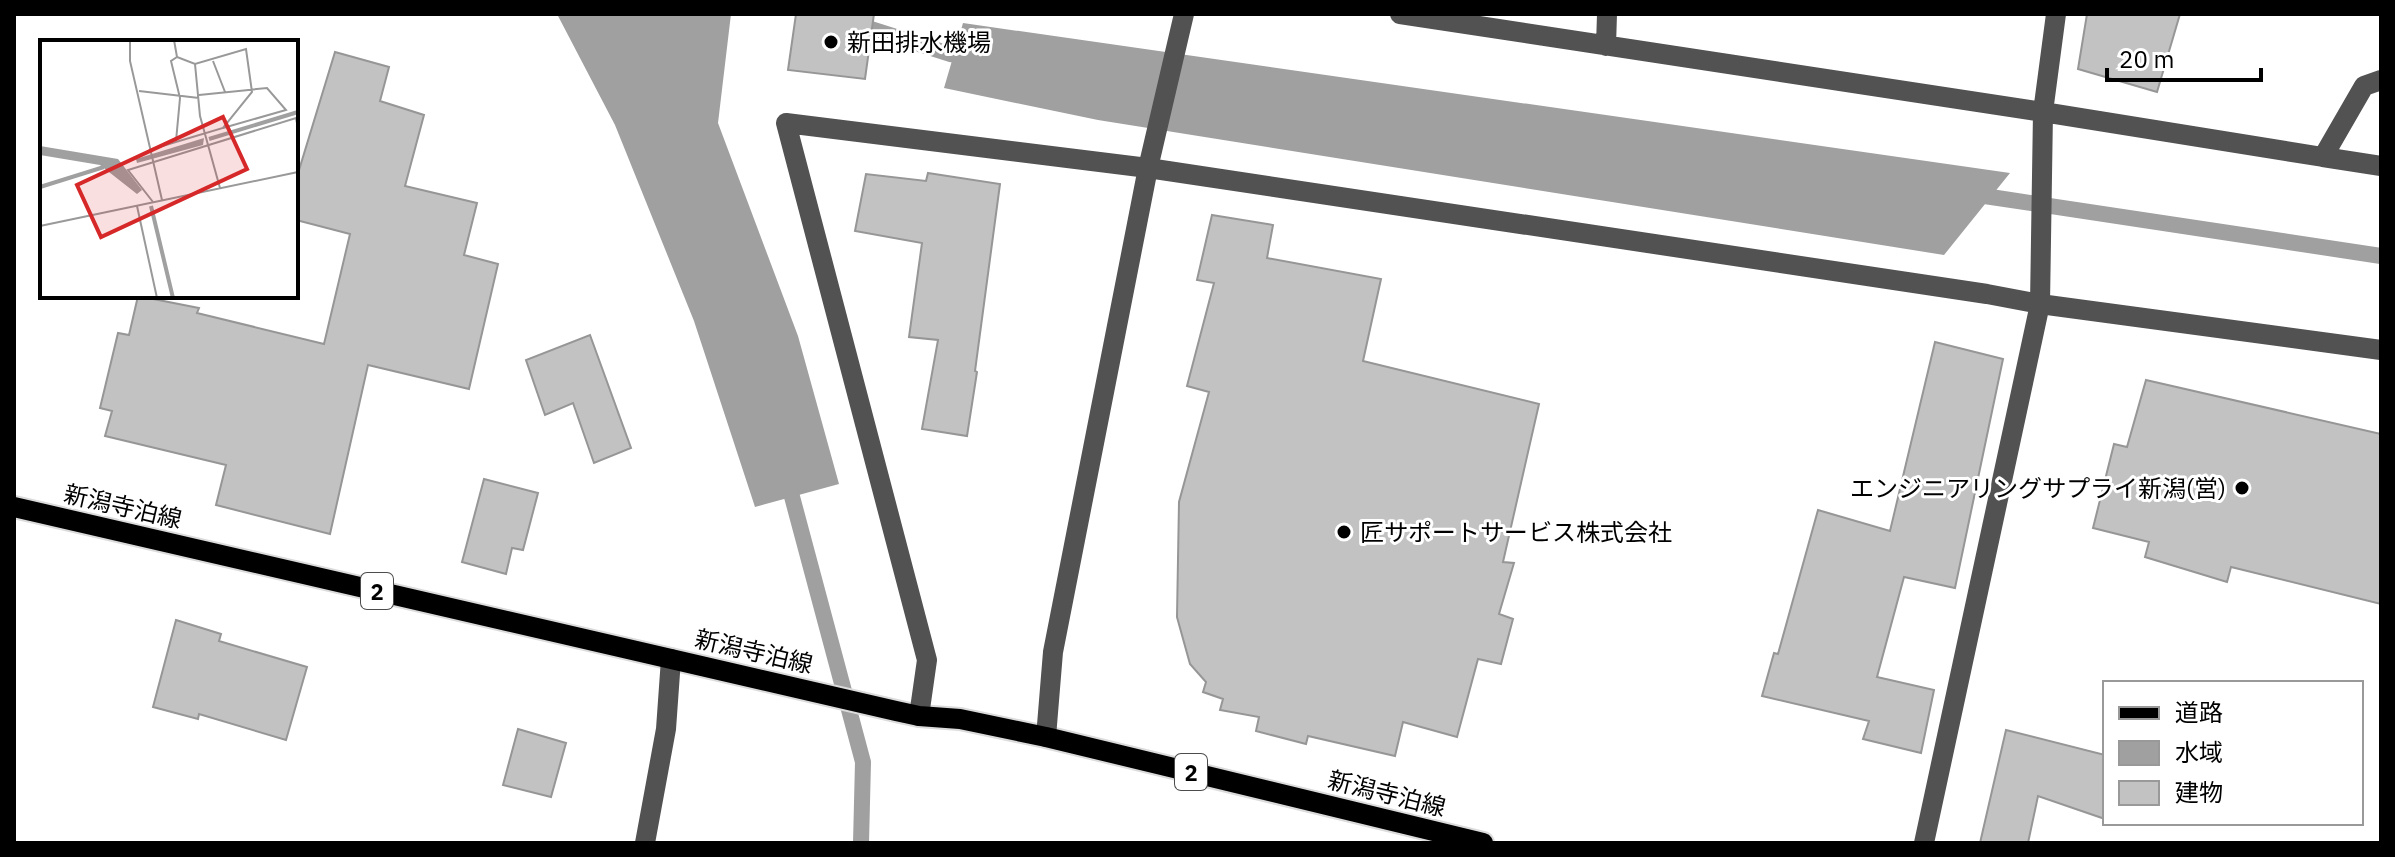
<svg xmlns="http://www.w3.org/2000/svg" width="2395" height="857" viewBox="0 0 2395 857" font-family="'IBM Plex Sans','Noto Sans JP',sans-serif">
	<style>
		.water { fill: #a0a0a0 }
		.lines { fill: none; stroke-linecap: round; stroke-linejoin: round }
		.stream { stroke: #a0a0a0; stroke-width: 16 }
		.building { fill: #c2c2c2; stroke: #969696; stroke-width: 2 }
		.major-casing { stroke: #dbdbdb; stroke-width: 24 }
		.minor { stroke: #525252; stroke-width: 20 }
		.major { stroke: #000; stroke-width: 20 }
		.poi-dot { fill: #000; stroke: #fff; stroke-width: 3 }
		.labels { text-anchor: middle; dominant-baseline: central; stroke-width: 6; stroke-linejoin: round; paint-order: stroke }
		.shield { fill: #fff; stroke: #4c4c4c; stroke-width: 2 }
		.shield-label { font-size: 22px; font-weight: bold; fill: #000 }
		.poi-label { font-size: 24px; fill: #000; stroke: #fff; text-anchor: start }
		.street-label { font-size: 24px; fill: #000; stroke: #fff }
		.inset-river { fill: none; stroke: #a0a0a0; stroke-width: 4 }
		.inset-road { fill: none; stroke: #999; stroke-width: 2 }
		.view { fill: #d62828; fill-opacity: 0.15; stroke: #d62828; stroke-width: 4 }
		.inset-edge { fill: none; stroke: #000; stroke-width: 4 }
	</style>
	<rect width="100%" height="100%" fill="#fff"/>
	<path class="water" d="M 557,14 L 731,14 L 718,123 L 798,336 L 839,484 L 755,507 L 694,321 L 615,125 Z
		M 963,23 L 2010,173 L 1944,255 L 1098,120 L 944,88 Z"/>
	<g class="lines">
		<path class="stream" d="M 824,14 L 950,54 L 974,57
			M 1971,194 L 2381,256
			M 787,478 L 863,762 L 861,843"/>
	</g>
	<path class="building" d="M 796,14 L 874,14 L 865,79 L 788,70 Z
		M 2087,14 L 2180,14 L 2157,92 L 2078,69 Z
		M 335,52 L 389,67 L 380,101 L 424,115 L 405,186 L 477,203 L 464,255 L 498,264 L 469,389 L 368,365 L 330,534 L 216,505 L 226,465 L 105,436 L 112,411 L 100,408 L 118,333 L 129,335 L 138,296 L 199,308 L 197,313 L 324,344 L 350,234 L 296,220 L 296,180 Z
		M 928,173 L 1000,184 L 975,371 L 977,372 L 967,436 L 922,429 L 938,340 L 909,337 L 922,243 L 855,231 L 866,174 L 926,181 Z
		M 1212,215 L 1273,225 L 1267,258 L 1381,279 L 1363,361 L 1539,404 L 1503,562 L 1514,563 L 1499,614 L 1513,619 L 1501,664 L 1478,659 L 1457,737 L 1403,722 L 1395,756 L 1308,736 L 1306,744 L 1256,731 L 1259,717 L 1220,710 L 1223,699 L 1203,692 L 1206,682 L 1190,664 L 1177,617 L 1179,502 L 1209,392 L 1187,386 L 1214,283 L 1197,280 Z
		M 590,335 L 631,448 L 594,463 L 573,403 L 545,415 L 526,360 Z
		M 1935,342 L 2003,359 L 1955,588 L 1904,577 L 1877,677 L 1934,690 L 1921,753 L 1863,739 L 1869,721 L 1762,696 L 1774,653 L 1778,654 L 1818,510 L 1890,531 Z
		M 2146,380 L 2381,434 L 2381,604 L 2231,567 L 2227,582 L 2145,557 L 2149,542 L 2093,528 L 2114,444 L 2127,447 Z
		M 484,479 L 538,493 L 523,550 L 512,548 L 506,574 L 462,562 Z
		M 176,620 L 221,634 L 219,641 L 307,667 L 286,740 L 199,714 L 198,719 L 153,707 Z
		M 518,729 L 566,743 L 551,797 L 503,785 Z
		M 2006,730 L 2105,755 L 2105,819 L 2038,796 L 2028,843 L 1980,843 Z"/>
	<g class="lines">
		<defs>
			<path id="major" d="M 14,507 L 896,711 L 919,716 L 960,719 L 1046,737 L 1483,843"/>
		</defs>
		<use href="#major" class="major-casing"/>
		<path class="minor" d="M 1400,14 L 2043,112 L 2323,157 L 2364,86 L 2381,80
			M 1606,46 L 1607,14
			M 2323,157 L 2381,166
			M 919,716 L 927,660 L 786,123 L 1148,168 L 1987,294 L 2040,304 L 2381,350
			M 1046,737 L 1053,652 L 1148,168 L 1184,14
			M 645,843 L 666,729 L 671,659
			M 1924,843 L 2040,304 L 2043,112 L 2056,14"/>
		<use href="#major" class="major"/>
	</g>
	<g class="poi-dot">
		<circle cx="831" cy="42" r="8"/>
		<circle cx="2242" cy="488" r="8"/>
		<circle cx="1344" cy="532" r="8"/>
	</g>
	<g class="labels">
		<g class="shield">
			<rect x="361" y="573" width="32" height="36" rx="6"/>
			<rect x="1175" y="754" width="32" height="36" rx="6"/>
		</g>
		<g class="shield-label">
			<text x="377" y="591">2</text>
			<text x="1191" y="772">2</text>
		</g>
		<g class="poi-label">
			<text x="847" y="42">新田排水機場</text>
			<text x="2226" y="488" text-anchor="end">エンジニアリングサプライ新潟(営)</text>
			<text x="1360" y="532">匠サポートサービス株式会社</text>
		</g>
		<g class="street-label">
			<text transform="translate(123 506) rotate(13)">新潟寺泊線</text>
			<text transform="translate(754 651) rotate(13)">新潟寺泊線</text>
			<text transform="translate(1387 793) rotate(14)">新潟寺泊線</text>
		</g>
	</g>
	<g transform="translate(40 40)">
		<rect width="258" height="258" fill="#fff"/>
		<path d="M 164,98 L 163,105 L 97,123 L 96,119 ZM 0,106 L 78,119 L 102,150 L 97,154 L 60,125 L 0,115 Z" fill="#a0a0a0"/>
		<path class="inset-river" d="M 169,99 L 258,72M 0,147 L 64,127M 111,166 L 133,258"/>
		<path class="inset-road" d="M 90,0 L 90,21 L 122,160M 173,21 L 185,52M 155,24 L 160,76 L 180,148M 99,51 L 159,58M 159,55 L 227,48 L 246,70 L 183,88M 136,101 L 140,58 L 131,21 L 137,17M 109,110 L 183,88 L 212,52 L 206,9 L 155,24 L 137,17 L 134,0M 113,162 L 88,130 L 256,78 L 258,88M 97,166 L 117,258M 0,186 L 258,132"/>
		<path class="view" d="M 183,77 L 207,129 L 61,197 L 37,145 Z"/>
		<rect width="258" height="258" class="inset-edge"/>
	</g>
	<rect width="2395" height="857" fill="none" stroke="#000000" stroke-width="32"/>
	<rect x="2103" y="681" width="260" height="144" fill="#ffffff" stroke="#999999" stroke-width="2"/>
	<rect x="2119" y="707" width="40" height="12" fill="#000000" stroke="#999999" stroke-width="2"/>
	<text x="2175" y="721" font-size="24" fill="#000000">道路</text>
	<rect x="2119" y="741" width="40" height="24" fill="#a0a0a0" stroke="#999999" stroke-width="2"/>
	<text x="2175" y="761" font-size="24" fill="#000000">水域</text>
	<rect x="2119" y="781" width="40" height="24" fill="#c2c2c2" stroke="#999999" stroke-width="2"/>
	<text x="2175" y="801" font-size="24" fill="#000000">建物</text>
	<path d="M2107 68v12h154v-12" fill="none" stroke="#000000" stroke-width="4"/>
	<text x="2119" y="68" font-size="24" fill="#000000" stroke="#ffffff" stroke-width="6" paint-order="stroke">20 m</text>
</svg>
